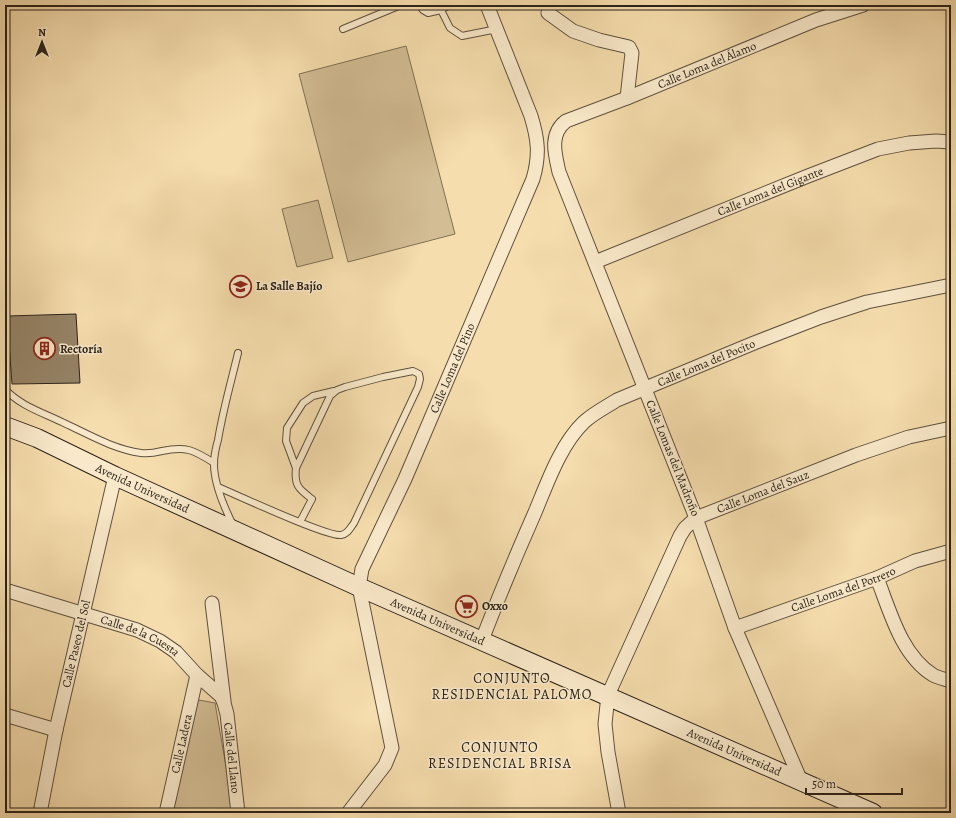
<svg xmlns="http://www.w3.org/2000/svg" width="956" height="818" viewBox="0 0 956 818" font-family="Alegreya,serif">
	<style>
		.green { fill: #d3bd94; stroke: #7f7056 }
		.building { fill: #958366; stroke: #2b2219 }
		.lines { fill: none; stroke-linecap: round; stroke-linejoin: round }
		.lane-casing { stroke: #5e513e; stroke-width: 8 }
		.street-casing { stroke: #5e513e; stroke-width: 15 }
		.secondary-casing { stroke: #2b2219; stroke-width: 20 }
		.lane { stroke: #f9e9ca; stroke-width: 6 }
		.street { stroke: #f9e9ca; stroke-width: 13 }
		.secondary { stroke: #f9e9ca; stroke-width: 18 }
		.labels { text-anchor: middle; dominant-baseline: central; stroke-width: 3; stroke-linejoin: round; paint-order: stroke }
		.street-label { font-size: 12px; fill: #2b2219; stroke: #f9e9ca }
		.poi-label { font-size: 12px; font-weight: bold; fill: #2b2219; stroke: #f9e9ca; text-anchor: start }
		.quarter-label { font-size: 14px; letter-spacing: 1px; fill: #2b2219; stroke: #f9e9ca }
	</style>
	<rect width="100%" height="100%" fill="#f6ddad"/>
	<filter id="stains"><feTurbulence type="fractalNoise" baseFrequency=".005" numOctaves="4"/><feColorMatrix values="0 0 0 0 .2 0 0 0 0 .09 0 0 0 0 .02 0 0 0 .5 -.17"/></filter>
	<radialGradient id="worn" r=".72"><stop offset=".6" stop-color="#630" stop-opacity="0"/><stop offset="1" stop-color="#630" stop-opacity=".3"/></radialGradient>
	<path class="green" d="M 406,46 L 455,234 L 348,262 L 299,74 Z
		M 318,200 L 333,258 L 297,267 L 282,209 Z
		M 199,700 L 215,703 L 234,813 L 171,813 L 196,705 Z"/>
	<path class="building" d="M 76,314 L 80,383 L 12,384 L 7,316 Z"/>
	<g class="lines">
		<defs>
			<path id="lane" d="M 419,5 L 423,10 L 428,13 L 441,10 L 449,5
				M 441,10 L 450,28 L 462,36 L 497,29
				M 343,29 L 401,5
				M 5,389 C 20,406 44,413 64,423 C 88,434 113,449 141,453 C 148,454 154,453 162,451 C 186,446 194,450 214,463
				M 296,468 L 286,441 L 287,428 L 303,403 L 313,396 L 334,391
				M 218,487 C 237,495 327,537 341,535 C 348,534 350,528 354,523 L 418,387 L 420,379 L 419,374 L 413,371 L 383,377 L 345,387 L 337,390 L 330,396 L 296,468 C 294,486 299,489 312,499 L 300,522
				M 233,525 C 224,507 214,484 214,464 C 214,456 216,447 218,440 C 223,410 231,382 238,353"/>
			<g id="street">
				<path d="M 548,13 L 573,31 L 599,40 L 629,47 L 632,53 L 627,98"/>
				<path id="s1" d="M 595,262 L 808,176 L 878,149 L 909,143 L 936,141 L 951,142"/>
				<path d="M 877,578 C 890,611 901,655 933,675 C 938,678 945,679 951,681"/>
				<path id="s2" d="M 5,590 L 137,630 L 160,641 L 176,652 L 197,675 L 221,696 L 224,703 L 227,714 L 238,813"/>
				<path d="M 212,603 L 224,701"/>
				<path id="s3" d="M 735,628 L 877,578 L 915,561 L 951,551"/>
				<path id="s4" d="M 482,640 C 499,596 517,553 536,510 C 548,481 561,444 584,422 C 594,413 606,407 617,400 L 754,343 L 821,317 L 867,302 L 951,285"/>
				<path d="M 5,715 L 56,730"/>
				<path id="s5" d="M 801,781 L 735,628 L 696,518 L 559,172 C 555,154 549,134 566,121 L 627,98 L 816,20 L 863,5"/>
				<path id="s6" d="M 40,813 L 56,730 L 115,476"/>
				<path id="s7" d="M 166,813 L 197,675"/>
				<path id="s8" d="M 348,813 L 385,765 L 392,748 L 359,587 L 362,569 L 405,479 L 533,179 C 540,155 538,139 531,116 L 487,5"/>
				<path id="s9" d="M 619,813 L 608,752 L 605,724 L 608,695 L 680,536 L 685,528 L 696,518 L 856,455 L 909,437 L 951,428"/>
			</g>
			<g id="secondary">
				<path id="s10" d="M 5,426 L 37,438 L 115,476 L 359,587 L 873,813"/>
			</g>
		</defs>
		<use href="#lane" class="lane-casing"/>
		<use href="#street" class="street-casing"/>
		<use href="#secondary" class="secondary-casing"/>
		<use href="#lane" class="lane"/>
		<use href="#street" class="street"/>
		<use href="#secondary" class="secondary"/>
	</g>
	<defs>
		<symbol id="university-ring" viewBox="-11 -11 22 22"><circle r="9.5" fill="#f9e9ca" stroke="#8f2418" stroke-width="1.5"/><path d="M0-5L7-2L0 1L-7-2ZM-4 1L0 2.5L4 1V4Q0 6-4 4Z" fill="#8f2418"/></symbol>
		<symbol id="building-ring" viewBox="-11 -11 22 22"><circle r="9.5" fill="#f9e9ca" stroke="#8f2418" stroke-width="1.5"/><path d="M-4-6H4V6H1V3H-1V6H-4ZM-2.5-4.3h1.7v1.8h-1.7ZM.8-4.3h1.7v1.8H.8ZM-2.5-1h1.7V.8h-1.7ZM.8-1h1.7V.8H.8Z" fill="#8f2418"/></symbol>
		<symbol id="supermarket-ring" viewBox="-11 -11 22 22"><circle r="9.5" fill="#f9e9ca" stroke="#8f2418" stroke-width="1.5"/><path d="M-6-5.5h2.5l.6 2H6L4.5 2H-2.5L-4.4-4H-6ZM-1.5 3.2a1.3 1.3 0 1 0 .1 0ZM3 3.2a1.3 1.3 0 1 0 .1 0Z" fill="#8f2418"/></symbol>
	</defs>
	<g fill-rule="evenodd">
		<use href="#university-ring" x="228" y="274" width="25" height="25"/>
		<use href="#building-ring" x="32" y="336" width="25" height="25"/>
		<use href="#supermarket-ring" x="454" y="594" width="25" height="25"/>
	</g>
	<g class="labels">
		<g class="street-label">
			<text stroke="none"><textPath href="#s5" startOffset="862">Calle Loma del Álamo</textPath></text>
			<text stroke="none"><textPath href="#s1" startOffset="189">Calle Loma del Gigante</textPath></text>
			<text stroke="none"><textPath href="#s4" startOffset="378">Calle Loma del Pocito</textPath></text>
			<text stroke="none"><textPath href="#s8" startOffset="482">Calle Loma del Pino</textPath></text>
			<text transform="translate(673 458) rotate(68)">Calle Lomas del Madroño</text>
			<text stroke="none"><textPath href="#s10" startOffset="151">Avenida Universidad</textPath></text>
			<text stroke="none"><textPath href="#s9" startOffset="390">Calle Loma del Sauz</textPath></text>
			<text stroke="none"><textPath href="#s3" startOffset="115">Calle Loma del Potrero</textPath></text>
			<text stroke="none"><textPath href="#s10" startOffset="475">Avenida Universidad</textPath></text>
			<text stroke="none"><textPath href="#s2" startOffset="143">Calle de la Cuesta</textPath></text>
			<text stroke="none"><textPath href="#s6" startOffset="173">Calle Paseo del Sol</textPath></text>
			<text stroke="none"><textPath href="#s7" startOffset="71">Calle Ladera</textPath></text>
			<text stroke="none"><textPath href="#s10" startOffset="799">Avenida Universidad</textPath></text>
			<text stroke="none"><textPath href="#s2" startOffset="309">Calle del Llano</textPath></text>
		</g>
		<g class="poi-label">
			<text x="256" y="286">La Salle Bajío</text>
			<text x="60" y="349">Rectoría</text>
			<text x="482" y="606">Oxxo</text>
		</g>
		<g class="quarter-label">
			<text x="512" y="678">CONJUNTO<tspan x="512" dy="16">RESIDENCIAL PALOMO</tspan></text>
			<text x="500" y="747">CONJUNTO<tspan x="500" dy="16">RESIDENCIAL BRISA</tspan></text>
		</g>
	</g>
	<rect width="956" height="818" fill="none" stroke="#f6ddad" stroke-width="20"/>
	<rect x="6" y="6" width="944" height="806" fill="none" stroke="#2b2219" stroke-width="2"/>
	<rect x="10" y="10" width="936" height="798" fill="none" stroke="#2b2219"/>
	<g transform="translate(42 42)" stroke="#f9e9ca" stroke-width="3" paint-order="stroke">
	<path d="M0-3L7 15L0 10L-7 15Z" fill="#2b2219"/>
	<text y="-6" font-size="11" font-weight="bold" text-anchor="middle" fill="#2b2219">N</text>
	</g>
	<path d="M806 788v6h96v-6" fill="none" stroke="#2b2219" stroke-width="2"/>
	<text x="812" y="788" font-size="12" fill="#2b2219" stroke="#f9e9ca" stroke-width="3" paint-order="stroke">50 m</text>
	<rect width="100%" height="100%" filter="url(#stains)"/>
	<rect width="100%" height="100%" fill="url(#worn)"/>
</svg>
